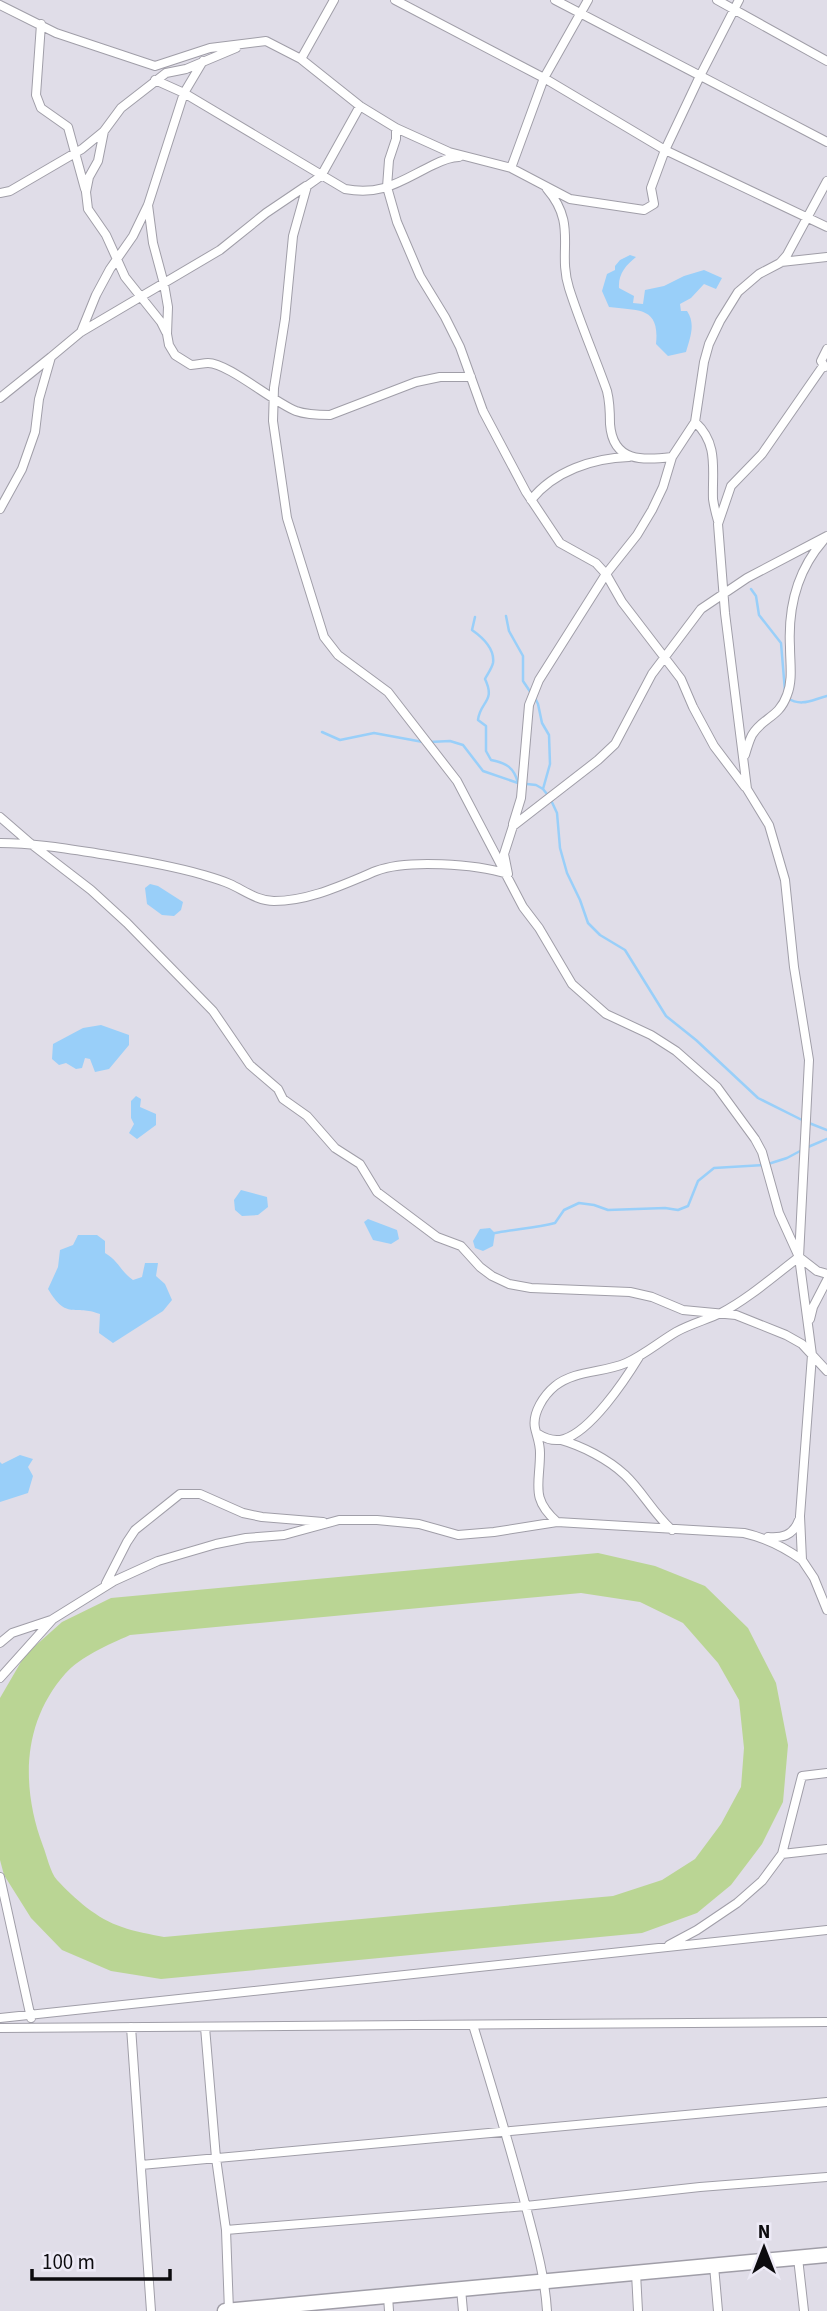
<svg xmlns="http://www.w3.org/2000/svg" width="827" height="2311" viewBox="0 0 827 2311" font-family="'Source Sans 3',sans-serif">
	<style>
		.green { fill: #bad594; fill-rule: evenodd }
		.water { fill: #99cff9 }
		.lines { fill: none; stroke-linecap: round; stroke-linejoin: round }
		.stream { stroke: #99cff9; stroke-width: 2.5 }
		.minor-casing { stroke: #a09ea8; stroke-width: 10 }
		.trunk-casing { stroke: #a09ea8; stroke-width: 17 }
		.minor { stroke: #fff; stroke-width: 8 }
		.trunk { stroke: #fff; stroke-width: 14 }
	</style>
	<rect width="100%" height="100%" fill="#e0dde8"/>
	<path class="green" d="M 598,1553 L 655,1566 L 705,1586 L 748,1628 L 776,1683 L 788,1745 L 783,1802 L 762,1844 L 731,1885 L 697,1913 L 642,1933 L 161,1979 L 111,1971 L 62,1950 L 31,1918 L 4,1875 L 0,1860 L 0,1698 L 25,1655 L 62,1622 L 111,1598 ZM 581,1593 L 640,1602 L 683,1623 L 718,1663 L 739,1700 L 744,1748 L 741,1787 L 721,1824 L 695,1859 L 662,1880 L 613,1896 L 164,1937 C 150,1934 135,1932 122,1927 C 97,1919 75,1899 57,1880 C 50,1872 47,1856 43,1846 C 21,1787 22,1723 65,1674 C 81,1656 108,1645 130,1635 Z"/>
	<path class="water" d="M 630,255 L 636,257 C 626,265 618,274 619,288 L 634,296 L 633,303 L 643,304 L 645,290 L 664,286 L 684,276 L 704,270 L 722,278 L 716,289 L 704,284 L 691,298 L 680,304 L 681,311 L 687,311 C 696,324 690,338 686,352 L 668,356 L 656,344 C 660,306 638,311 609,307 L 602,291 L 607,274 L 615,270 L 615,266 L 620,260 Z
		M 150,884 L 158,886 L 183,902 L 181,910 L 174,916 L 162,915 L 147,904 L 145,888 Z
		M 101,1025 L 129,1035 L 129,1045 L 109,1069 L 95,1072 L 90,1059 L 85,1058 L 82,1068 L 76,1069 L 66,1063 L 59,1065 L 52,1059 L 53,1044 L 83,1028 Z
		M 136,1096 L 141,1099 L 140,1107 L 156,1114 L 156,1125 L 137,1139 L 129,1133 L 134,1124 L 131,1118 L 131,1101 Z
		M 241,1190 L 267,1197 L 268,1207 L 258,1215 L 242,1216 L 235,1210 L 234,1200 Z
		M 368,1219 L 397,1230 L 399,1239 L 391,1244 L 373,1240 L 364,1222 Z
		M 490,1228 L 495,1233 L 493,1246 L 483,1251 L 475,1248 L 473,1241 L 480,1229 Z
		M 78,1235 L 97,1235 L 105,1241 L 105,1253 C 119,1261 120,1271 133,1280 L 142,1277 L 145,1263 L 158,1263 L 156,1276 L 165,1284 L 172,1300 L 163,1311 L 113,1343 L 99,1333 L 100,1314 C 74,1304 67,1321 48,1289 L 58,1267 L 60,1250 L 73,1245 Z
		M 20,1455 L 33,1459 L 28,1467 L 33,1476 L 28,1493 L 0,1502 L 0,1462 L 2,1464 Z"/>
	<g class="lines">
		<path class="stream" d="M 751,589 L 756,596 L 759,615 L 781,643 L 785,691
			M 506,616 L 509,631 L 523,656 L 523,681 L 531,693
			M 475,617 L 472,630 C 482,637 495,649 493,663 C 492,668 487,675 485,679 C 496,702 480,701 478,720 L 486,726 L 486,751 L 491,760 C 506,763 514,767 518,783 L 536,785 L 543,789 L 550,798 L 557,813 L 560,848 L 567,873 L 580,900 L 588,923 L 600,935 L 625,950 L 666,1016 L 696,1040 L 758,1098 L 802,1120
			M 535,698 L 538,704 L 542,723 L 549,735 L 550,764 L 543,789
			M 787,698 C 802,707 811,700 827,696
			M 322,732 L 340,740 L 374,733 L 423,742
			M 429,742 L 450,741 L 463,745 L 483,771 L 518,783
			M 809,1123 L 827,1130
			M 808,1147 L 827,1139
			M 495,1233 C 515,1229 535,1228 555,1223 L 564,1210 L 579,1203 L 594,1205 L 608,1210 L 665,1208 L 678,1210 L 688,1206 L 698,1181 L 714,1168 L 765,1165 L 787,1158 L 802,1150"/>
		<defs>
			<path id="minor" d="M 395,0 L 544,78 L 665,150 L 827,227
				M 555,0 L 827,142
				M 717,0 L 827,61
				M 0,5 L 56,33 L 155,66 L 210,48 L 266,41 L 301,59 L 360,106 L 396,128 L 449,152 L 511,168 L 570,199 L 644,210 L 654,204 L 651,188 L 665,150 L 700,76 L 739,0
				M 41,24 L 36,95 L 41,108 L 68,127 L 85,189
				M 301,59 L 334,0
				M 155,80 L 184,93 L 345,189 C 383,196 400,181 433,165 C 441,161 450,157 459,157
				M 360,106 L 321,176 L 307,186 L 293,236 L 285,319 L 274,388 L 273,421 L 287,518 L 324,637 L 338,655 L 388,692 L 457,781 L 523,907 L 539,928 L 572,984 L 606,1014 L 651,1035 L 676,1051 L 717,1087 L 755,1139 L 762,1152 L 779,1213 L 799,1257 L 817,1271 L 827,1274
				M 396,128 L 396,139 L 389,160 L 387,187 L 397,222 L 420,276 L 445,317 L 460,347 L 483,411 L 526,492 L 560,543 L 596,563 L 606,574 L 622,602 L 681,679 L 693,707 L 714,746 L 745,787
				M 104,131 L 98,161 L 89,177 L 86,192 L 88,209 L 106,235 L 125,277 L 161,322 L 166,332
				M 511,168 L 544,78 L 588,0
				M 547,189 C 578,225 557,250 569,288 C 580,323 595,357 607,391 C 610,403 610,412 610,424 C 613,463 643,460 672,457
				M 0,193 L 10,191 L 82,149 L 104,131 L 121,108 L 166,73 L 186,69 L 236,48
				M 148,205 L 153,243 L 164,284 L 168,307 L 167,334 L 169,345 L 175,355 L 191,365 C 197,365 203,363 208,363 C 228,363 273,402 296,411 C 307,415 319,415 330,415 L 416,382 L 440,377 L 471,377
				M 781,262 L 827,257
				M 81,332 L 96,295 L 110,269 L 133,236 L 148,205 L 184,93 L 203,61
				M 823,366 L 762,454 L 731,486 L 718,524 L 725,613 L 747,789 L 769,825 L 785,880 L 794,967 L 809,1060 L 799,1257 L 812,1355 L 800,1516 L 802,1560 L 814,1578 L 827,1610
				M 825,367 L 821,361 L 827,349
				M 0,398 L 51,357
				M 695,422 C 719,444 712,470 713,499 C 714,506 716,514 718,521
				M 531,500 C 554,471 593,458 629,457
				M 0,509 L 22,469 L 35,432 L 39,399 L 51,357 L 81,332 L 220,250 L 266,213 L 306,186
				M 745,755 C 747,748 749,741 752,735 C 763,717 779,718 787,695 C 793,680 790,663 790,647 C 788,609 797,571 823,541
				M 0,817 L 30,843 L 91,890 L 127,923 L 213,1011 L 250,1065 L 278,1089 L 283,1099 L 307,1116 L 335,1148 L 360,1164 L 377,1192 L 437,1237 L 461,1246 L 480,1267 L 492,1276 L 509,1284 L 531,1288 L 630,1292 L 652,1297 L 683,1310 L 736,1315 L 786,1335 L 802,1344 L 827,1371
				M 513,824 L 521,798 L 529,705 L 539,680 L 606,574 L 637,535 L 652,510 L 663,487 L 672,457 L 695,422 L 704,362 L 709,344 L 720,321 L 738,292 L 759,274 L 780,263 L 787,255 L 827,181
				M 0,843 C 32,843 63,848 95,853 C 131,859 165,864 200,874 C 210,877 221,880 230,884 C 245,891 258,901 274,901 C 310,901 344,884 376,871 C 407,859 476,864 508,874 L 504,854 L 513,826 L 598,760 L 615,744 L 652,674 L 701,609 L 747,578 L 827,536
				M 810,1319 L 813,1307 L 827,1280
				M 538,1434 C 546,1439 554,1442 564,1439 C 591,1431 625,1380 639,1357
				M 561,1440 C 582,1446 608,1459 625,1475 C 642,1491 654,1514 672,1530
				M 557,1522 C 530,1498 540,1485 540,1453 C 540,1443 537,1437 535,1428 C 532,1413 544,1395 555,1386 C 575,1370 603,1373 626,1363 C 644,1355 659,1342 676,1332 C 690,1324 706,1320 721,1313 C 748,1299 774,1276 799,1257
				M 768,1537 C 782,1538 793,1536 799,1520
				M 106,1583 L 127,1542 L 135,1530 L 180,1494 L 200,1494 L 243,1513 L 262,1517 L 323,1522
				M 0,1643 L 12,1633 L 51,1620
				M 0,1678 L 53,1619 L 114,1581 L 158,1561 L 216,1544 L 246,1538 L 284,1535 L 339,1520 L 377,1520 L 419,1524 L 458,1535 L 494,1532 L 557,1522 L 744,1533 C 766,1538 784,1547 802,1560
				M 782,1854 L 827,1849
				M 0,1877 L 31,2018
				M 669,1945 L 697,1930 L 737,1903 L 762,1881 L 782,1854 L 802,1776 L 827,1773
				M 0,2018 L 827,1930
				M 473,2025 C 492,2087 511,2149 527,2211 C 536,2245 545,2277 547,2311
				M 131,2027 L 151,2311
				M 205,2027 L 216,2158 L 226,2230 L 229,2311
				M 0,2028 L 827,2022
				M 141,2165 L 827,2102
				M 226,2230 L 526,2206 L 700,2187 L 827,2177
				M 798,2258 L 804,2311
				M 714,2266 L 718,2311
				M 636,2273 L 638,2311
				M 461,2289 L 463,2311
				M 388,2296 L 389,2311"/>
			<path id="trunk" d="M 225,2311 L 827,2255"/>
		</defs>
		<use href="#minor" class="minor-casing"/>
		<use href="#trunk" class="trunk-casing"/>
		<use href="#minor" class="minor"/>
		<use href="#trunk" class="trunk"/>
	</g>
	<g transform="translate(764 2248)" stroke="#edeaf6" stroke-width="5" paint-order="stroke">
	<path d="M0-5L12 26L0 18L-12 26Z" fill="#0c0b0e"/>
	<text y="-10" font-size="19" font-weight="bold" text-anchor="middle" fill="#0c0b0e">N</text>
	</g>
	<path d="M32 2269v10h138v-10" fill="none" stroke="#0c0b0e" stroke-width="3.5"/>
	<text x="42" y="2269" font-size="21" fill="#0c0b0e" stroke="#edeaf6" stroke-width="5" paint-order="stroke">100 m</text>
</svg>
